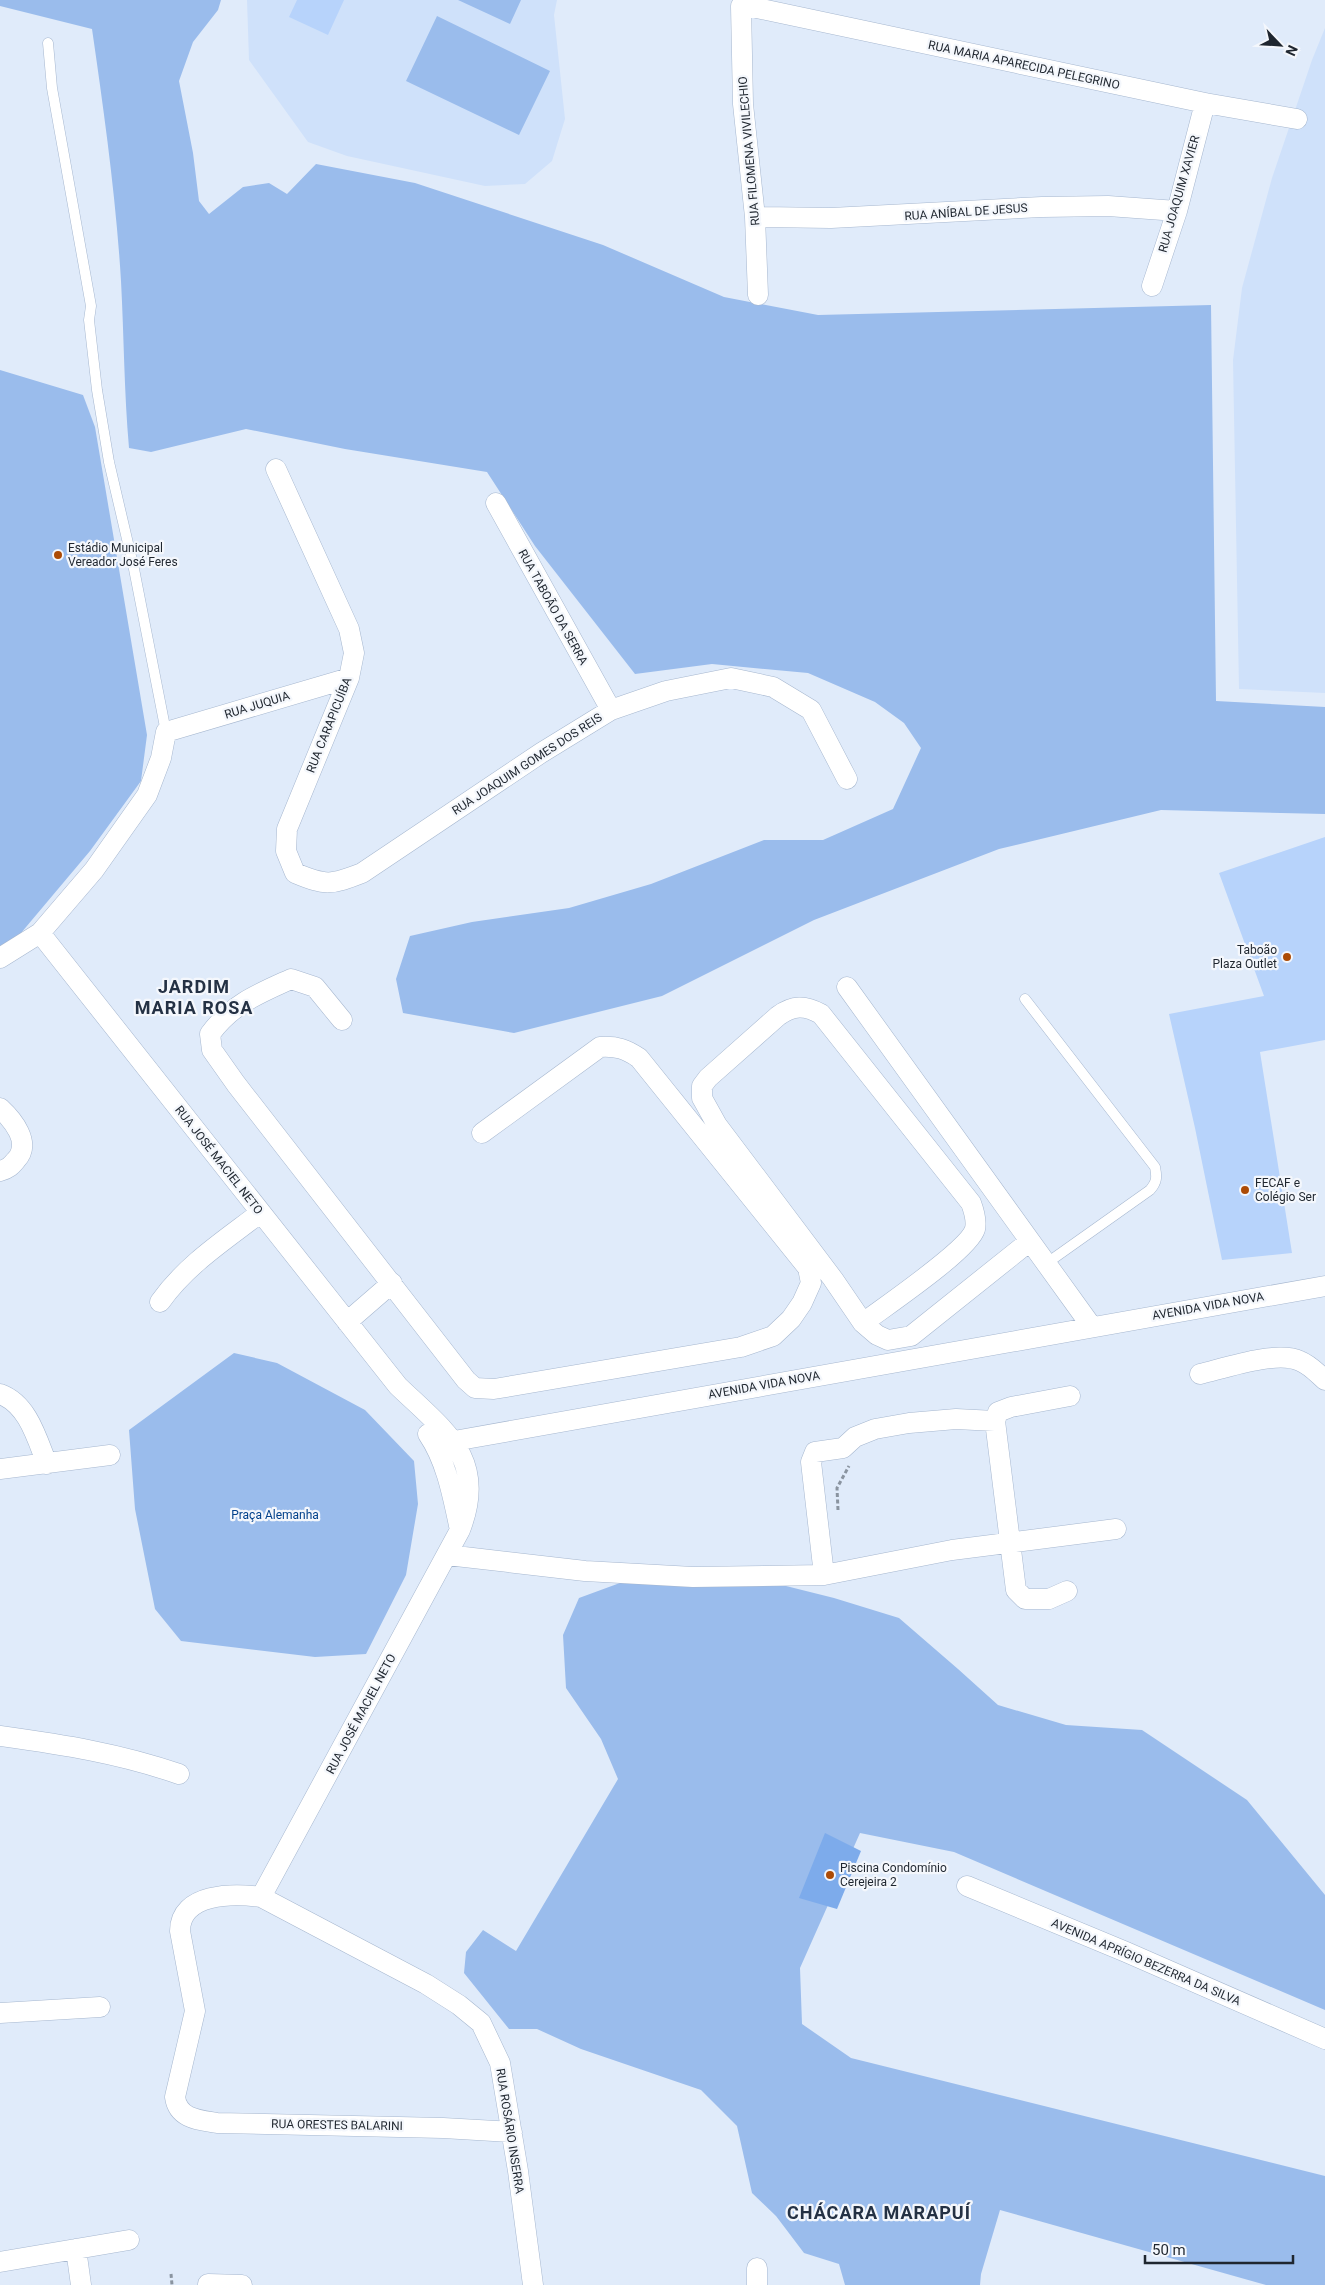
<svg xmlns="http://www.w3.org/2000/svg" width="1325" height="2285" viewBox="0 0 1325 2285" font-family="Roboto,sans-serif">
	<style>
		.built { fill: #cfe1fa }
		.green { fill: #9abcec }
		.water { fill: #7dabeb }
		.building { fill: #b7d3fb }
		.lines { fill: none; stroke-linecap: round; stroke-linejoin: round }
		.service-casing { stroke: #a6b7cf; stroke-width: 11 }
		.minor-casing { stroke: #a6b7cf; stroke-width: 21 }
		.path { stroke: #8a94a0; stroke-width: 3; stroke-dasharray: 4 2.5; stroke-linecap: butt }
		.service { stroke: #fff; stroke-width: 10 }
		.minor { stroke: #fff; stroke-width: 20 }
		.poi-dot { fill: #ac4b06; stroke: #f4f7fc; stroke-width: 2 }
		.labels { text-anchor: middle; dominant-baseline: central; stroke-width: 4.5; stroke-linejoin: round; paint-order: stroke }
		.street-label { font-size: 12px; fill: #1f262f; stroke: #f4f7fc }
		.poi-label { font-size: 12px; fill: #1f262f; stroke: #f4f7fc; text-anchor: start }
		.park-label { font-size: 12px; fill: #01408b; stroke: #f4f7fc }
		.district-label { font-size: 18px; font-weight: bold; letter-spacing: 1px; fill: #243144; stroke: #f4f7fc }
	</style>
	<rect width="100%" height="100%" fill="#e0ebfa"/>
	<path class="built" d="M 247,0 L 557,0 L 554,15 L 565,119 L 552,161 L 525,184 L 485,186 L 347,156 L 308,142 L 249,60 Z
		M 1325,28 L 1325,693 L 1239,689 L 1233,360 L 1242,288 L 1272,178 L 1312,60 Z"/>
	<path class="green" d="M 0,0 L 221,0 L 218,10 L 193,42 L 179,81 L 193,153 L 199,201 L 209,214 L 243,187 L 269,183 L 287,194 L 316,164 L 415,183 L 603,245 L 724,297 L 818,315 L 1211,305 L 1216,701 L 1325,707 L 1325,814 L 1161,810 L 999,849 L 814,920 L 662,996 L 514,1033 L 403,1013 L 396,979 L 410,936 L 472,922 L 569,908 L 651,884 L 764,840 L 823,840 L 893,809 L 921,748 L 904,723 L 875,702 L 808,673 L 712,664 L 635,674 L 535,546 L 487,472 L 345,449 L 246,429 L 151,452 L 129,448 C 124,392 124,337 121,281 C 116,197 104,112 92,29 L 0,6 Z
		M 458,0 L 521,0 L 510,24 Z
		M 437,16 L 550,71 L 519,135 L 406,81 Z
		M 0,370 L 83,395 L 95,427 L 147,735 L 141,781 L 90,851 L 5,952 L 0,954 Z
		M 234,1353 L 277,1363 L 365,1410 L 414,1461 L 418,1504 L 406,1575 L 366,1654 L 315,1657 L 181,1641 L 155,1609 L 135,1509 L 129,1430 Z
		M 750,1577 L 834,1598 L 899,1618 L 958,1669 L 998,1705 L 1066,1725 L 1142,1730 L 1247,1800 L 1325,1895 L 1325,2010 L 954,1852 L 860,1833 L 800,1968 L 802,2024 L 851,2058 L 1325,2176 L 1325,2285 L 1266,2285 L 1000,2210 L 981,2274 L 980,2285 L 845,2285 L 839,2264 L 804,2253 L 776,2216 L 752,2193 L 737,2126 L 701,2090 L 581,2049 L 537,2029 L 509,2029 L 464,1973 L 466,1952 L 483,1930 L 516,1951 L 618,1779 L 601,1739 L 566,1688 L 563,1635 L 579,1598 L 628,1580 Z"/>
	<path class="water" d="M 825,1833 L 861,1851 L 837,1909 L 799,1898 Z"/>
	<path class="building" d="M 297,0 L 344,0 L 328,35 L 289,17 Z
		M 1325,837 L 1325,1040 L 1260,1052 L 1292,1253 L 1222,1260 L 1195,1128 L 1169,1014 L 1264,996 L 1219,873 Z"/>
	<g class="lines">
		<defs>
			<path id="service" d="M 48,43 L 52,88 L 91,306 L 89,320 L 97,390 L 109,462 L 134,569 L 166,732
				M 1025,999 L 1155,1167 C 1157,1177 1157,1182 1150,1190 L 1047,1263"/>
			<path id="minor" d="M 741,6 L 743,104 L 755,217 L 758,295
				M 752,7 L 1205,103 L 1297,119
				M 755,217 L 831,218 L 1042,207 L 1108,206 L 1177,211
				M 1152,286 L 1177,211 L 1205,103
				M 276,469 L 349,629 L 354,653 L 349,678 L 287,829 L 286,851 L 295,873 C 326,886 331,885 362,873 L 541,753 L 611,710 L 666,691 L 731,678 L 773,687 L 811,710 L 847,779
				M 496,503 L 611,710
				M 40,933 L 398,1386 C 445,1431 488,1459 460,1530 L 261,1897
				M 0,958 L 40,933 L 94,870 L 147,795 L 161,758 L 166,732 L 349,678
				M 847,987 L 1092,1327
				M 342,1020 L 315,987 L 291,979 C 258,994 232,1004 210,1034 L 212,1050 L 236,1084 L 466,1380 L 475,1388 L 494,1389 L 741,1347 L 773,1336 L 791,1319 L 802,1303 L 811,1283 L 808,1268 L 639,1058 C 626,1049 617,1046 600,1047 L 482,1133
				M 0,1108 C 13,1120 32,1143 16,1160 C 11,1166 8,1169 0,1171
				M 160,1302 C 186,1265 225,1240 260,1213
				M 347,1322 L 392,1283
				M 863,1323 C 884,1307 969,1250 975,1229 C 977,1220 974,1211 971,1203 L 821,1014 C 805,1005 793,1005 778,1016 L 708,1078 L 702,1086 L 702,1098 L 717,1125 L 833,1279 L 863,1323 L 877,1335 L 888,1340 L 911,1336 L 1030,1241
				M 1200,1374 C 1225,1368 1277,1350 1300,1361 C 1310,1365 1317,1373 1325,1380
				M 0,1394 C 28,1404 37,1439 47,1464
				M 428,1434 C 447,1462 453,1498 460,1530
				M 436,1446 L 454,1441 L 1325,1286
				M 0,1469 L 110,1455
				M 447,1555 L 585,1571 L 693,1577 L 824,1575 L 952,1550 L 1116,1529
				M 824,1575 L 811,1462 L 815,1452 L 843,1448 L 855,1437 L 875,1429 L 909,1423 L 956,1419 L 995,1421
				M 1067,1591 L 1049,1599 L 1025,1599 L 1016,1590 L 995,1421 L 998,1412 L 1011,1407 L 1070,1396
				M 0,1736 C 64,1745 118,1753 179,1774
				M 967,1886 L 1126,1952 L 1325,2039
				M 0,2013 L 100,2007
				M 512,2132 L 443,2128 L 217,2123 C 199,2120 178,2119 175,2097 L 195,2011 L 180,1931 C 180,1893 233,1893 261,1897 L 426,1984 L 459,2005 L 481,2023 L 500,2063 L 518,2171 L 533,2285
				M 76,2249 L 81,2285
				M 0,2262 L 129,2240
				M 208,2284 L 242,2285
				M 757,2285 L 757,2268"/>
		</defs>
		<use href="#service" class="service-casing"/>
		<use href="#minor" class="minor-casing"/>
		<path class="path" d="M 838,1510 L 837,1488 L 849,1466
			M 171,2274 L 172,2285"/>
		<use href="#service" class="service"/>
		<use href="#minor" class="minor"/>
	</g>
	<g class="poi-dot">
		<circle cx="58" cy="555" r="5"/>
		<circle cx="1287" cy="957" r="5"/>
		<circle cx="1245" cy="1190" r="5"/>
		<circle cx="830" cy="1875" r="5"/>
	</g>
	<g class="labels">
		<g class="street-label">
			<text transform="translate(1024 65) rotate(12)">RUA MARIA APARECIDA PELEGRINO</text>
			<text transform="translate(749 151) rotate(-95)">RUA FILOMENA VIVILECHIO</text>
			<text transform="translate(1179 194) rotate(-74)">RUA JOAQUIM XAVIER</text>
			<text transform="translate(966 212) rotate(-4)">RUA ANÍBAL DE JESUS</text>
			<text transform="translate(553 607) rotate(61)">RUA TABOÃO DA SERRA</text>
			<text transform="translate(257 705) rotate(-17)">RUA JUQUIA</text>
			<text transform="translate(329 725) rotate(-68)">RUA CARAPICUÍBA</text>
			<text transform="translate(527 764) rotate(-33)">RUA JOAQUIM GOMES DOS REIS</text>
			<text transform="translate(219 1160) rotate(52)">RUA JOSÉ MACIEL NETO</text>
			<text transform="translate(1208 1306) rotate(-10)">AVENIDA VIDA NOVA</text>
			<text transform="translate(764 1385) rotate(-10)">AVENIDA VIDA NOVA</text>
			<text transform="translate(361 1714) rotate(-62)">RUA JOSÉ MACIEL NETO</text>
			<text transform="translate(1146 1962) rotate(23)">AVENIDA APRÍGIO BEZERRA DA SILVA</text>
			<text transform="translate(337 2125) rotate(1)">RUA ORESTES BALARINI</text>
			<text transform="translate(510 2131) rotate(81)">RUA ROSÁRIO INSERRA</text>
		</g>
		<g class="poi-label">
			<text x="68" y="548">Estádio Municipal<tspan x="68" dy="14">Vereador José Feres</tspan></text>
			<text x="1277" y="950" text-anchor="end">Taboão<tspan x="1277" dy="14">Plaza Outlet</tspan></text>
			<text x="1255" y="1183">FECAF e<tspan x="1255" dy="14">Colégio Ser</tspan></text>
			<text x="840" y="1868">Piscina Condomínio<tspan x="840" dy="14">Cerejeira 2</tspan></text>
		</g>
		<g class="park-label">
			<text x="275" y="1515">Praça Alemanha</text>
		</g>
		<g class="district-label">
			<text x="194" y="986">JARDIM<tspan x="194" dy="21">MARIA ROSA</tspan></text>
			<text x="879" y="2212">CHÁCARA MARAPUÍ</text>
		</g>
	</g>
	<g transform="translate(1280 45) rotate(115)" stroke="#f4f7fc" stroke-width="4" paint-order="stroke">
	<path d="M0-4L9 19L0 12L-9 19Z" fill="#1f262f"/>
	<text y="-8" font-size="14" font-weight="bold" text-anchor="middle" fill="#1f262f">N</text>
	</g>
	<path d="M1145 2255v8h148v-8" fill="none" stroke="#1f262f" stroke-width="2.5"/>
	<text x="1152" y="2255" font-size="15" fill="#1f262f" stroke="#f4f7fc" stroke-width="4" paint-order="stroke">50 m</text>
</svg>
